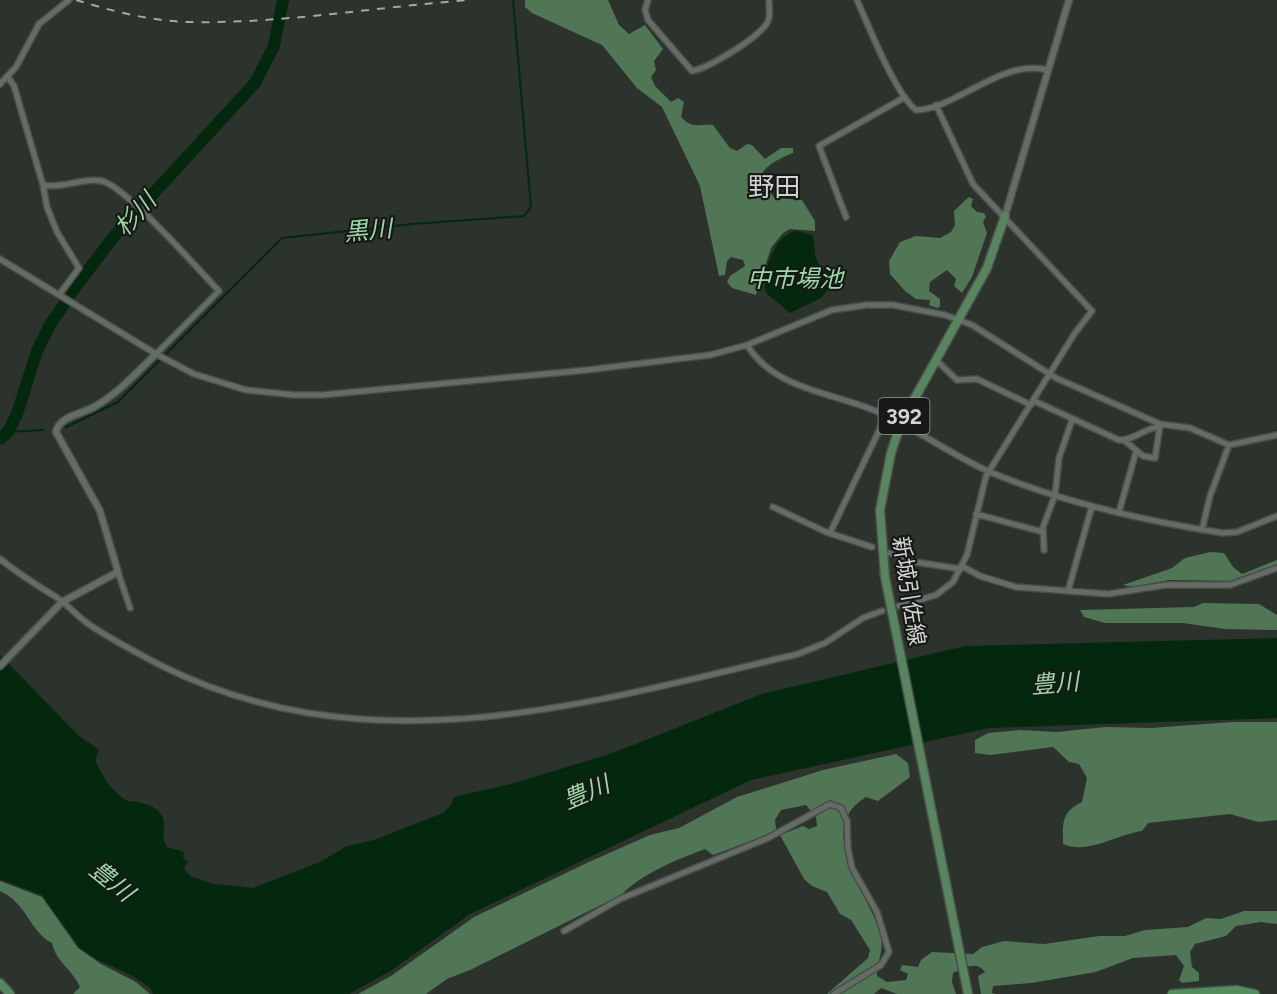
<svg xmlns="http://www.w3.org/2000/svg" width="1277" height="994" viewBox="0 0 1277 994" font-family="Figtree,'Noto Sans JP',sans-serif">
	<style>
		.forest { fill: #517656 }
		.water { fill: #03280d }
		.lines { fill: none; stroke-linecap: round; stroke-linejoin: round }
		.stream { stroke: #03280d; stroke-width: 2 }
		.river { stroke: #03280d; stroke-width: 12 }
		.minor-casing { stroke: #494e4a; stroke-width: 8 }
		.tertiary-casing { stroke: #494e4a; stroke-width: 9 }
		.primary-casing { stroke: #494e4a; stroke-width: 11 }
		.trunk-casing { stroke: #494e4a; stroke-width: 11 }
		.minor { stroke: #656c66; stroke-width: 5 }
		.tertiary { stroke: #656c66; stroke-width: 6 }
		.primary { stroke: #588560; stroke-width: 8 }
		.trunk { stroke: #548e5e; stroke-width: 8 }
		.rail { stroke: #a4a8a4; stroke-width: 2; stroke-dasharray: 8 8; stroke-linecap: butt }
		.labels { text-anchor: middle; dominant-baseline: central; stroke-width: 4.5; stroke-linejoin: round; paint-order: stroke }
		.shield { fill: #161916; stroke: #999d99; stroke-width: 1.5 }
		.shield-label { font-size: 21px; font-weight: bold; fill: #d1d5d1 }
		.street-label { font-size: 22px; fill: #d1d5d1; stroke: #161916 }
		.water-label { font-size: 24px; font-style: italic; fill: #9cd8a4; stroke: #161916 }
		.quarter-label { font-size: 26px; fill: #d1d5d1; stroke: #161916 }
	</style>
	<rect width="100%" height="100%" fill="#2c322c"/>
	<path class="forest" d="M 525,0 L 608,0 L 619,25 L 629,34 L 645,25 L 663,49 L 654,61 L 656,70 L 651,77 L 655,86 L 671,102 L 678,98 L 684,102 L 681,117 C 692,129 699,124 713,125 L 730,148 L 737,151 L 747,144 L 752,145 L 765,159 L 781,148 L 793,148 L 793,153 C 779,159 762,166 759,181 L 775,198 L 802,200 L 815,221 L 815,231 L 790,229 L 783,233 L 771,248 L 756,295 L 732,288 L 727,282 L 730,276 L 745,266 L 743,260 L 731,257 L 727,261 L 725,275 L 719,276 L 700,186 L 662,107 L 637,88 L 602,45 L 532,13 L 525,7 Z
		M 969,197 L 973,199 L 971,206 L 977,212 L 984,213 L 986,217 L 983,222 L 987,233 L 972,277 L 962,293 L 954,286 L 956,279 L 947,270 L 930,282 L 929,291 L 940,299 L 940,307 L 937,308 L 929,305 L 930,300 L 916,299 L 905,291 L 890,274 L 889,261 L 900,242 L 916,236 L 940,238 L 951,232 L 955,225 L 954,211 Z
		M 1210,552 L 1224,553 L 1233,567 L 1242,574 L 1277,560 L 1277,565 L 1236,581 L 1169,580 L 1133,587 L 1123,585 L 1172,568 L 1185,558 Z
		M 1203,603 L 1259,604 L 1277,615 L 1277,630 L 1225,629 L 1183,623 L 1105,623 L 1084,617 L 1080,610 L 1194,607 Z
		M 1232,722 L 1277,722 L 1277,820 L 1258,822 L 1230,814 L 1148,823 L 1142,831 C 1118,834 1088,855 1063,844 C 1063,823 1061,812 1082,802 L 1087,778 L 1079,764 L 1069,762 L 1053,747 L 990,755 L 975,753 L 975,740 L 988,733 L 1020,730 L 1057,732 L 1105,727 L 1151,728 Z
		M 896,754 L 908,763 L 910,777 L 878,801 L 866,797 C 813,829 868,893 880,932 C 885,950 877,960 877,976 L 887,982 L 906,980 L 908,974 L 900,970 L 902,965 L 918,967 L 921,960 L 932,952 L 973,954 L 982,947 L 1004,941 L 1044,944 L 1099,936 L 1125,936 L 1145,930 L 1188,927 L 1206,918 L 1221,919 L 1244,911 L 1277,911 L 1277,924 L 1261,922 L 1236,926 L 1226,936 L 1195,944 L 1190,952 L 1192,967 L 1199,973 L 1199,981 L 1182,983 L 1179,980 L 1184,966 L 1176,955 L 1133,958 L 1096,972 L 1031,983 L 993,986 L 992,993 L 997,994 L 981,994 L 978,976 L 985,972 C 976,960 965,968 953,973 L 952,982 L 956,994 L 897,994 L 881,988 L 874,994 L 827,994 L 868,958 L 870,950 L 851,920 L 840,914 L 827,892 L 812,886 L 804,879 L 780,835 L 803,826 L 809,829 L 817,826 L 816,817 L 806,805 L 781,810 L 775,820 L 776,829 L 769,834 L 713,855 L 705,849 C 676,860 643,873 621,895 L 470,970 L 447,979 L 426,994 L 358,994 L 391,976 L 474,917 L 591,861 L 650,835 L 679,828 L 737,797 L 823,770 Z
		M 0,881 L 42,897 L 78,948 L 101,964 L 136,982 L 150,994 L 73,994 L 80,987 C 73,970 56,962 52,943 C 30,932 27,903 0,891 Z"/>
	<path class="water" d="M 796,231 L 813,235 L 815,255 L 819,265 L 827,273 L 828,289 L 821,298 L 790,313 L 766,293 C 761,275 774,234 796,231 Z
		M 1277,638 L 1277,718 L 989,728 L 751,780 L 470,914 L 392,970 L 349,994 L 153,994 L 150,988 L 133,976 L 98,960 L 80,948 L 42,895 L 0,879 L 0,655 L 79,736 L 99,750 L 95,760 C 101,774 113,794 128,801 C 132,802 138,801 142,803 C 164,809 166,819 163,838 L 167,847 L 184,852 L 183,858 L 188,862 L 184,868 L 190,876 L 214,884 L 253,888 L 320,862 L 347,846 L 374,840 L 443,813 L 451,805 L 454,797 L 511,784 L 610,754 L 762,694 L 965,646 Z"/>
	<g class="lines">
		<path class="stream" d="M 66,427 L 118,402 L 282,238 L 412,224 L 524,216 L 531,207 L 513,0
			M 8,432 L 43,430"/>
		<path class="river" d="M 0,439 L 8,432 L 17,414 L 37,351 L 50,325 L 76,286 L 116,234 L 255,83 L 274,46 L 283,0"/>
		<defs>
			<path id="minor" d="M 648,0 L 645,10 L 648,20 L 692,71 C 709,68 758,38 767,23 C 771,17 769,7 769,0
				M 857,0 C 868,25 896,95 916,110 C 957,109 1001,58 1048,70
				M 8,77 L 14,86 L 43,185 L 47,207 L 57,232 L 79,268 L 59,295
				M 0,84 L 16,67 L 39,24 L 69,0
				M 43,185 C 63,189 83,177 102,181 C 125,186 199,270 219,291 L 156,354
				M 846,217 L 819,146 L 905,97
				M 0,259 L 156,354 L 194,374 L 246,390 L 295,395 L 321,395 L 587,370 L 710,355 L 747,345 L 832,310 L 867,305 L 893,305 L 945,315 L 972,325 L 1056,378 L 1160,424 L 1190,428 L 1229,445 L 1277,435
				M 747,345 C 776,391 833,392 878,412 C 917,429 951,455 990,472 C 1064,503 1145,521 1223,533 L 1237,532 L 1277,516
				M 936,360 L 957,380 L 977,379 L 1031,405
				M 1034,401 L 1119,440 C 1134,441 1145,427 1160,427
				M 1124,440 L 1143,456 L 1155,458 L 1160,426
				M 773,507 L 826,532 L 872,547
				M 1119,512 L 1136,452
				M 976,514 L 1043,532
				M 1202,530 L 1210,496 L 1229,445
				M 830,533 L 886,416
				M 1044,550 L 1043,527 L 1055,495 L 1059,458 L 1072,420
				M 890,553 L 915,562 L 961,569
				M 0,559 C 18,573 36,585 56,597 C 67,604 76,615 87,623 C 110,639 137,653 162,666 C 369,769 586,704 798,654 L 825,643 L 863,618 L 882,611
				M 962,566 L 980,576 L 1016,587 L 1108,594 L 1166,585 L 1230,585 L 1277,568
				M 118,572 L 130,608
				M 1068,591 L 1092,506
				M 899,606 L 936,595 L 953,582 L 967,555 L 986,476 L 1075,333 L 1092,311 L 973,184 L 936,105
				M 564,931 L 620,899 L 768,838 L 830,804 L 841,808 L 847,821 L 848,848 L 852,868 L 877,912 L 889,952 L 881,965 L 834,994"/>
			<path id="tertiary" d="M 1005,216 L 1069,0
				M 0,666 L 62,602 L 118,572 L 100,511 L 56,432 C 59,416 82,414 94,407 C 119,393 136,373 156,354"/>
			<path id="primary" d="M 0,983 L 10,994
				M 968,994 L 885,577 L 880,510 L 891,453 L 901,423 L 987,268 L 1005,216"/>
			<path id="trunk" d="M 1172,994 L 1237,990 L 1255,994"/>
		</defs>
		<use href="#minor" class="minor-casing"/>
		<use href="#tertiary" class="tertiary-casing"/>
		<use href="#primary" class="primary-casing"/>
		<use href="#trunk" class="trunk-casing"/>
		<use href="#minor" class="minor"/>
		<use href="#tertiary" class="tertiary"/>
		<use href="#primary" class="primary"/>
		<use href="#trunk" class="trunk"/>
		<path class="rail" d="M 76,0 C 112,11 150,21 188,22 C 281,24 376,7 469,0"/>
	</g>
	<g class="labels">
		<rect class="shield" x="878.5" y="398" width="51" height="36" rx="4.5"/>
		<g class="shield-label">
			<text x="904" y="416">392</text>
		</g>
		<g class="street-label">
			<text transform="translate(909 591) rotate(81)">新城引佐線</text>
		</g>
		<g class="water-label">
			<text transform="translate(135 214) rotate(-48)">杉川</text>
			<text transform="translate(368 230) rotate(-5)">黒川</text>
			<text x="795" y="278">中市場池</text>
			<text transform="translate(1055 683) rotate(-5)">豊川</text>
			<text transform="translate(586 792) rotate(-23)">豊川</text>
			<text transform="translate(112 881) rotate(39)">豊川</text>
		</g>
		<g class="quarter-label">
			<text x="774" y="187">野田</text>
		</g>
	</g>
</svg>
